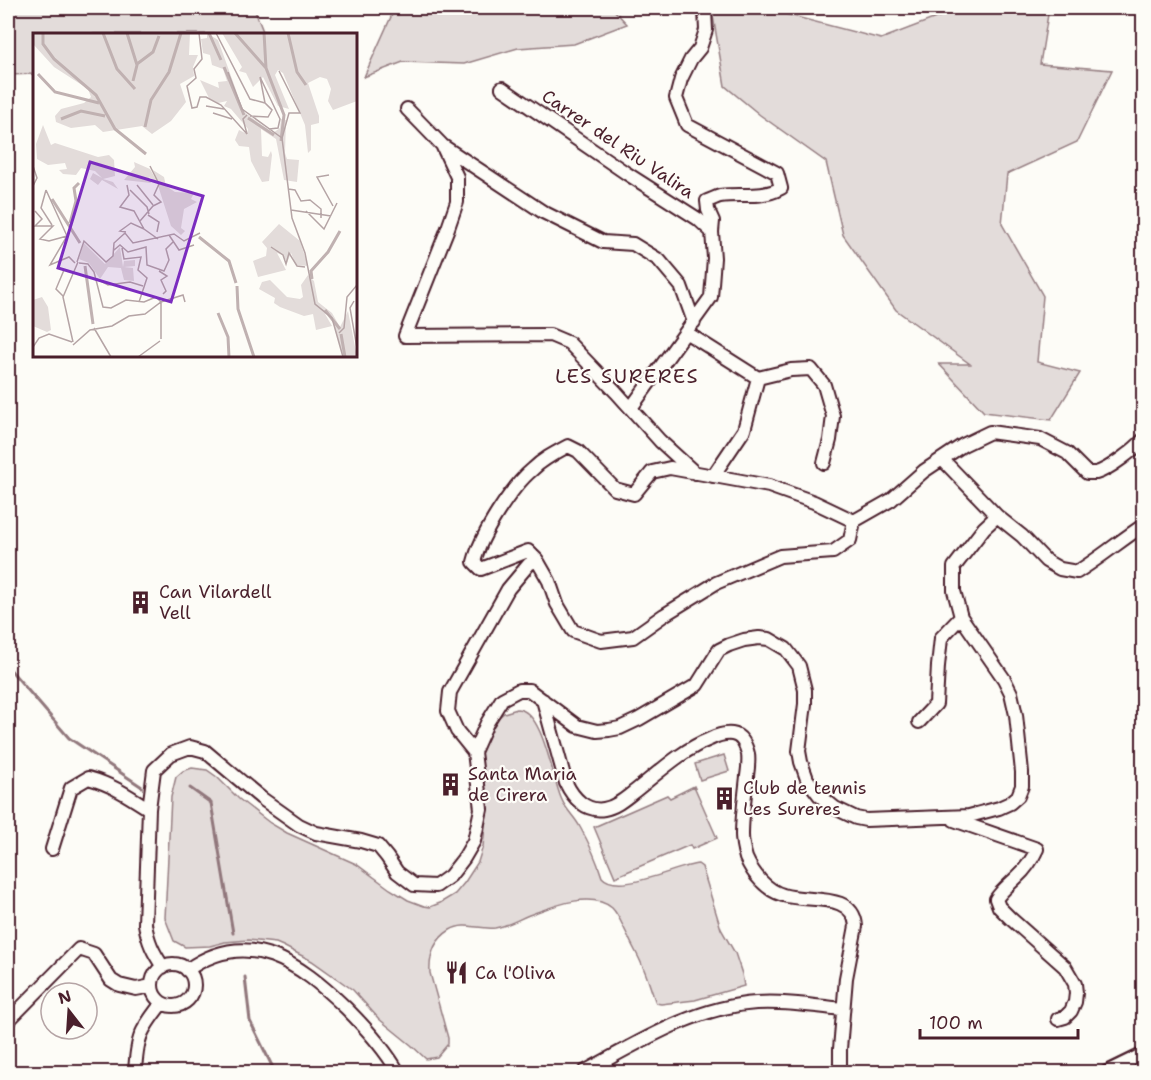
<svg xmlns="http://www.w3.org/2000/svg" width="1151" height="1080" viewBox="0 0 1151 1080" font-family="'Shantell Sans',sans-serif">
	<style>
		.green { fill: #e3dcda; stroke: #967e82; stroke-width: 1.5 }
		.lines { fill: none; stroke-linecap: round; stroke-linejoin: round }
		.stream { stroke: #91777b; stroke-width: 3 }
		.minor-casing { stroke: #4a1f2b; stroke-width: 16 }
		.minor { stroke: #fdfcf7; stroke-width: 12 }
		.labels { text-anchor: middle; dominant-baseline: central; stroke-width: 4.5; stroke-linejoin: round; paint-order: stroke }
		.street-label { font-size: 18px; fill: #4a1f2b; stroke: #fdfcf7 }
		.poi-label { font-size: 18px; fill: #4a1f2b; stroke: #fdfcf7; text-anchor: start }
		.neighbourhood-label { font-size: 20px; letter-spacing: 1.5px; fill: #4a1f2b; stroke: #fdfcf7 }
		.inset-river { fill: none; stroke: #c0b1b1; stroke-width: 3 }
		.inset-road { fill: none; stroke: #b5a4a5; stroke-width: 1.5 }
		.view { fill: #7b2cbf; fill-opacity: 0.15; stroke: #7b2cbf; stroke-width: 3 }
		.inset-edge { fill: none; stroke: #4a1f2b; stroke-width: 3 }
	</style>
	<rect width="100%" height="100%" fill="#fdfcf7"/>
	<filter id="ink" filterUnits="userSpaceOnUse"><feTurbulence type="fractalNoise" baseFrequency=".0167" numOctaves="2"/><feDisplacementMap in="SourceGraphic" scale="12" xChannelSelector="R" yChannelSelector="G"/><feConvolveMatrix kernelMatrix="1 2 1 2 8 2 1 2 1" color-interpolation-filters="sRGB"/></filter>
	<g filter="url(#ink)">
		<path class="green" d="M 8,8 L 254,8 L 264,34 L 34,34 L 34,74 L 8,75 Z
			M 395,8 L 612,8 L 627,24 L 574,44 L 518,48 L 464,64 L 403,62 L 364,77 Z
			M 707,8 L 778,8 L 777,12 L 881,39 L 962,8 L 1049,8 L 1040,64 L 1112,70 L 1077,142 L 1007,174 L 1002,224 L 1043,296 L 1037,362 L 1080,373 L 1051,420 L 984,412 L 939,364 L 970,364 L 896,310 L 843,235 L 826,162 L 760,115 L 725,86 L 713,16 Z
			M 517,709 C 544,710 552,780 562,800 C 566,810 575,817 580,827 C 588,841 597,861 602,877 C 618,896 676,866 698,864 L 702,867 L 721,929 L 735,953 L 742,974 L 744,986 L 695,1000 L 661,1004 L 656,1003 C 651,991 648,977 642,965 C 638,955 632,946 628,936 C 623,927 619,915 612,908 C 591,890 551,907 529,915 C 517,920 507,926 495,928 C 479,930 465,921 450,930 C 434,940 429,955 430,973 L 448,1038 L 448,1044 L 437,1057 L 426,1059 L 411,1045 L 379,1019 L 353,990 L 312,961 L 283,946 L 276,943 L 248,940 L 225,942 L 210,946 L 185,947 L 174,941 L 165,918 L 171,797 L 176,777 L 183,771 L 192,768 L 207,770 L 217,777 L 239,799 L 270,823 L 287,833 L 356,864 L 390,889 L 408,900 L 424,906 L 430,907 L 440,903 L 455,894 L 465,882 L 478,862 L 483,846 L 487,807 L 487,797 L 482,767 L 481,751 L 483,740 L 490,724 L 504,713 Z
			M 724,755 L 729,771 L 700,780 L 695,764 Z
			M 694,786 L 717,838 L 692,849 L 690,845 L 615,877 L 594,827 L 667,795 L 670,798 Z"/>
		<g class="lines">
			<path class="stream" d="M 8,667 L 69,738 L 142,787
				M 190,788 L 211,803 L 233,933
				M 245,977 L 250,1021 L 275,1072"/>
			<defs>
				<path id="minor" d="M 502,88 L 626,173 L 698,219 L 712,232
					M 407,109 L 442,145 L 457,177 L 457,202 L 448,228 L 405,336 L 550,335 L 569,343 L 616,392 L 660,441 L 695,473
					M 443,146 L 543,212 L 603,242 L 633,244 L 659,260 L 681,286 L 694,322
					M 687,333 L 758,378 L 791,370 L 811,369 L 824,385 L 833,416 L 830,440 L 824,463
					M 631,408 L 711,297 L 714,258 L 712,232 L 713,221 L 708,210 L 707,201 C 711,200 716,197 720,196 C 742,193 761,199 781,188 L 777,173 L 687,125 L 676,98 L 681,79 L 691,59 L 700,48 L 706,30 L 705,11 L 703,8
					M 942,459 L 997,516 L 1022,536 L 1046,561 L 1060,569 L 1077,572 C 1100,558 1121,540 1144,525
					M 713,476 L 744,430 L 758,378
					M 537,560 L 528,551 L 481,569 L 474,562 C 481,535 511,487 533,469 C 543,459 555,453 568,446 L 578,451 L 615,489 L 634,494 L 652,472 L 670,468 L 769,486 L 814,502 L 854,521
					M 543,700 L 566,783 C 573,798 586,812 604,809 C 616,807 626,798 635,791 C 658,773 682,750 710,739 C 716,736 724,733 732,734 C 741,735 746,745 748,754 C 749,761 748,769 747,776 C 745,796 742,816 742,835 C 742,842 744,851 746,858 C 753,874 766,890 783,895 C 807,903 853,891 856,926 L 846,978 L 840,1049 L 840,1072
					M 919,722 L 936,704 L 938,666 L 941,638 L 961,617
					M 474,752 L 487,723 L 502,699 L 519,690 L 529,690 L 577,726 L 597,731 L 609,730 L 620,728 L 639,719 L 697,685 L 719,650 L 729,645 L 744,640 L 759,638 L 769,639 L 786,649 L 799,666 L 805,690 L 805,704 L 799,751 L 801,762 L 807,779 L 819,795 L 835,808 L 856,818 L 866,820 L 969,816 L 999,808 L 1010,803 L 1018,796 L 1022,786 L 1022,772 L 1016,715 L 1011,693 L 1004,679 L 961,617 L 954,591 L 954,567 L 984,528 L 997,516
					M 954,820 L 1037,849 C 1032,860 1026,869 1017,877 C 1009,885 1002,890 996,899 L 999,907 L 1010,918 L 1065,967 L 1075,984 L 1076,993 L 1075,1002 L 1071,1011 L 1065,1017 L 1058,1019
					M 52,849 L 71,788 L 88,778 C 111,784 129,796 149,809
					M152 985a21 21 0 1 1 42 0a21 21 0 1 1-42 0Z
					M 163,967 C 153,952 148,942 145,924 L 149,809 L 154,770 L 171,754 L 190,747 L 205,751 L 261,798 L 299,825 L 316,833 L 361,841 L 378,846 L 387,857 L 397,872 L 414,885 L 436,886 L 450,876 L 464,858 L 474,841 L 481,809 L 474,752 L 457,731 L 448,711 L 450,692 L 508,589 L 529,564 L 537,560 L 549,581 L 557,604 L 573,631 L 601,641 L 633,637 L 664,615 L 716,583 L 780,556 L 833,552 L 850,540 L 854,521 L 891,500 L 924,471 L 963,445 L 990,432 L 1040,439 L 1067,453 L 1087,473 C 1088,473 1096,473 1096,473 C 1110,469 1135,449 1144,439
					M 187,970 C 249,926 299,963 346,1008 C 365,1027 385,1049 398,1072
					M 8,1021 L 79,949 L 94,954 L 111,980 L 119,985 L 136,989 L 152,986
					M 135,1072 C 137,1037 140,1031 162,1003
					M 584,1072 C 638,1043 694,1007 756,1003 C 785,1001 815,1006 843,1009
					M 1107,1072 L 1144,1054"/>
			</defs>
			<use href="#minor" class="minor-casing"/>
			<use href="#minor" class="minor"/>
		</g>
	</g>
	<defs>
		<symbol id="building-bare" viewBox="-9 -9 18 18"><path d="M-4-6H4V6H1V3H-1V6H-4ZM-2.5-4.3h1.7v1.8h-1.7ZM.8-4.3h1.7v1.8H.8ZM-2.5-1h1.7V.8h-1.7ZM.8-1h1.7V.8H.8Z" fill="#4a1f2b" stroke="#fdfcf7" stroke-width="2.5" paint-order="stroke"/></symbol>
		<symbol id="restaurant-bare" viewBox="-9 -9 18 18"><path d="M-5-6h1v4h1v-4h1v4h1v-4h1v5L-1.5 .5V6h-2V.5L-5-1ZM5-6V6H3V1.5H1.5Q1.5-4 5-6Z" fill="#4a1f2b" stroke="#fdfcf7" stroke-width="2.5" paint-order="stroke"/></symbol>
	</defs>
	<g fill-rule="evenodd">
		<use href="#building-bare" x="124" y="586" width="33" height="33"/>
		<use href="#building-bare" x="434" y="768" width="33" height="33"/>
		<use href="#building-bare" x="708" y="782" width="33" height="33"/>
		<use href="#restaurant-bare" x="440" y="956" width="33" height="33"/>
	</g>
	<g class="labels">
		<g class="street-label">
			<text transform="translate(618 144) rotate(34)">Carrer del Riu Valira</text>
		</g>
		<g class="poi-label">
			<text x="159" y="592">Can Vilardell<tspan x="159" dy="21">Vell</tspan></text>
			<text x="468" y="774">Santa Maria<tspan x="468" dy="21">de Cirera</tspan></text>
			<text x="743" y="788">Club de tennis<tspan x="743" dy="21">Les Sureres</tspan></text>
			<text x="475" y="973">Ca l'Oliva</text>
		</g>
		<g class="neighbourhood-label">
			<text x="627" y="376">LES SURERES</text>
		</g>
	</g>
	<g transform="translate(33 33)">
		<rect width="324" height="324" fill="#fdfcf7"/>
		<path d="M 0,0 L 157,0 L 156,22 L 165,22 L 160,34 L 161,43 L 147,51 L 153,69 L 138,88 L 119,101 L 109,93 L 70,99 L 62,92 L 38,95 L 23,89 L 22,83 L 28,76 L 51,70 L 58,64 L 55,56 L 21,34 L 0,11 ZM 174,0 L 185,7 L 211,79 L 240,100 L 247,95 L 248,86 L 253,87 L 252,120 L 254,126 L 266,127 L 264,149 L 251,147 L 243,106 L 228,96 L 229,123 L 235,124 L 238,118 L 239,122 L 236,148 L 229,149 L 218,128 L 216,114 L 206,113 L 202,107 L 206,97 L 214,101 L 215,96 L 198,76 L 191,73 L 194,68 L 185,70 L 176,65 L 167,47 L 186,55 L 185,49 L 194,48 L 190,36 L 179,32 L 177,22 L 170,20 L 168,6 L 174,5 ZM 189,0 L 324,0 L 324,68 L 300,77 L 295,68 L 298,56 L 294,46 L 287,44 L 275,50 L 286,83 L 286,90 L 278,92 L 278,117 L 275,120 L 272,92 L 250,40 L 245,37 L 242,42 L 256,76 L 245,73 L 230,44 L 220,54 L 213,40 L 206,38 L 209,34 ZM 10,92 L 18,112 L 22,110 L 65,124 L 76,122 L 81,127 L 82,143 L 70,146 L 80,149 L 85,156 L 69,147 L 65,152 L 57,146 L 60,140 L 69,145 L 62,138 L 48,135 L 43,142 L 30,141 L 26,137 L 34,136 L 32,130 L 15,132 L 4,126 L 3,111 ZM 101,129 L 117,136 L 125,150 L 116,144 L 118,150 L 91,147 L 102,134 ZM 120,137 L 131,144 L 133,153 L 142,159 L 161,160 L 158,166 L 164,169 L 151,176 L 148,195 L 152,198 L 148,202 L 138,193 ZM 246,191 L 267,208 L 275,233 L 263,232 L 258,220 L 254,230 L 250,222 L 244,220 L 253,237 L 225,244 L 220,228 L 233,223 L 234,215 L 229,209 ZM 51,210 L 72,231 L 87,214 L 90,234 L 91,228 L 102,227 L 102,233 L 91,234 L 100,235 L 101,248 L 91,247 L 88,235 L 75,234 L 67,246 L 56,230 L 46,226 ZM 275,242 L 281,248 L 285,269 L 299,280 L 307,294 L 315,278 L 324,324 L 310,324 L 298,283 L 292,281 L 299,293 L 283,297 L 280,281 L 271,283 L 247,274 L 241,270 L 242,265 L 226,256 L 229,249 L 237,247 L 254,264 L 267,266 L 270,264 L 268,252 ZM 9,264 L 15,274 L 18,297 L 14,299 L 0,293 L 0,267 Z" fill="#e3dcda"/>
		<path class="inset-river" d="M 10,0 L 10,11 L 21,26 L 63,62 L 82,96 L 113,121M 70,0 L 84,36 L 102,56M 94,0 L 104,32 L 100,48M 176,0 L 188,27M 202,0 L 233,35 L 251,82 L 248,108M 231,0 L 233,35M 255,0 L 264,39 L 273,52M 104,31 L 120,19 L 126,3M 191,34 L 211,82M 5,41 L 22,59 L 66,70M 215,85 L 241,102M 28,86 L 48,78 L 72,83M 112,94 L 118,67 L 136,39 L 148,0M 19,166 L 47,210M 37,190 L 43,168 L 41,155 L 46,150M 166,204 L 196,228 L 203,250M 52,233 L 60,291M 279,246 L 278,238 L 295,219 L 307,198M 204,253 L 205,276 L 221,324M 292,277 L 307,296M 185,280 L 195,304 L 196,324M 308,301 L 312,324"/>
		<path class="inset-road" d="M 166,0 L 169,26 L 161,36 L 163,45 L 154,53 L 159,75 L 164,74 L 167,64 L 173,64 L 188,72 L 214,101 L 210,86 L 214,82M 183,0 L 217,66 L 232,70 L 239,77 L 235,84 L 217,83M 246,38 L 267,80 L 256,80 L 249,105 L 259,185 L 272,220 L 282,271 L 299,285 L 310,324M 195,39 L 209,76 L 249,105M 232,70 L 227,44 L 247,86 L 245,95 L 236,96M 173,73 L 191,76M 180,80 L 199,86M 0,133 L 4,145 L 0,153M 117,133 L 126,151 L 121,162 L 128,169 L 120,173M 296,142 L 284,144 L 300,173M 94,152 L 96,162 L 87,174 L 101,178 L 111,196 L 125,206M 104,152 L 120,172M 255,156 L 262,157 L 268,168 L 277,167 L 288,176 L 288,185M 13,157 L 34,203M 13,157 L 8,175 L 19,192M 97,157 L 114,174 L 116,181M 0,163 L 0,186M 258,177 L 298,183M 2,178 L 9,186 L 2,193 L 20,193 L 7,206 L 16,208 L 34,203 L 17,232 L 36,224 L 42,230M 273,178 L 291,196 L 304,170M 115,182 L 126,189 L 124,199M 107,188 L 120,173M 93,199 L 87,198 L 98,190 L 111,196M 136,202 L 146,217 L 161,212M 238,214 L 250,222 L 253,231 L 256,220 L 264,233 L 272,234M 89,215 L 91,226 L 108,224 L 105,237 L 114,245 L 106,269M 81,217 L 87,212 L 95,219 L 113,214 L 114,232 L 131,238 L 136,227 L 133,216 L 140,209M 44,229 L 51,208 L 73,229 L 80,223 L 81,210 L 92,200 L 100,210 L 141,201 L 151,208 L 167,200M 46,230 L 55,231 L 61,239 L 70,274 L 78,275 L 93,267 L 111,269 L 123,264 L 128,269M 126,238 L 134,243 L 128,247 L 133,258 L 130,261M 64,246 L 75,252 L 97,249 L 110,253M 30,263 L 23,256 L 31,237M 321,268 L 317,275 L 324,315M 61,295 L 78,324M 306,300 L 311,295 L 314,264 L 324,252M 128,306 L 128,269M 40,309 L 30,264 L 45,229M 40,312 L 57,297 L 79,293 L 96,283 L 112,281 L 128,269 L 150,262 L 152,269M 0,314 L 6,305 L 16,301 L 39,309M 105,324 L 127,308"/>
		<path class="view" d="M 57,129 L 170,163 L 138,269 L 25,235 Z"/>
		<rect width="324" height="324" class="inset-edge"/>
	</g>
	<rect width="1151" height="1080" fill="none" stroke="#fdfcf7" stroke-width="30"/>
	<rect x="15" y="15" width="1121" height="1050" fill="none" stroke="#4a1f2b" stroke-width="2" filter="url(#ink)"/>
	<g transform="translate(69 1011) rotate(343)"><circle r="28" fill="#fdfcf7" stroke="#b5a4a5" stroke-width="1.5"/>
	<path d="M0-4.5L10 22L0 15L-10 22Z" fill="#4a1f2b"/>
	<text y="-9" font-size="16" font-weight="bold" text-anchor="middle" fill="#4a1f2b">N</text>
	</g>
	<path d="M920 1029v9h158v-9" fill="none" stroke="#4a1f2b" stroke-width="3"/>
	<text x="929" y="1029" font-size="18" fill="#4a1f2b" stroke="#fdfcf7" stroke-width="4.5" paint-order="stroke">100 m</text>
</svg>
